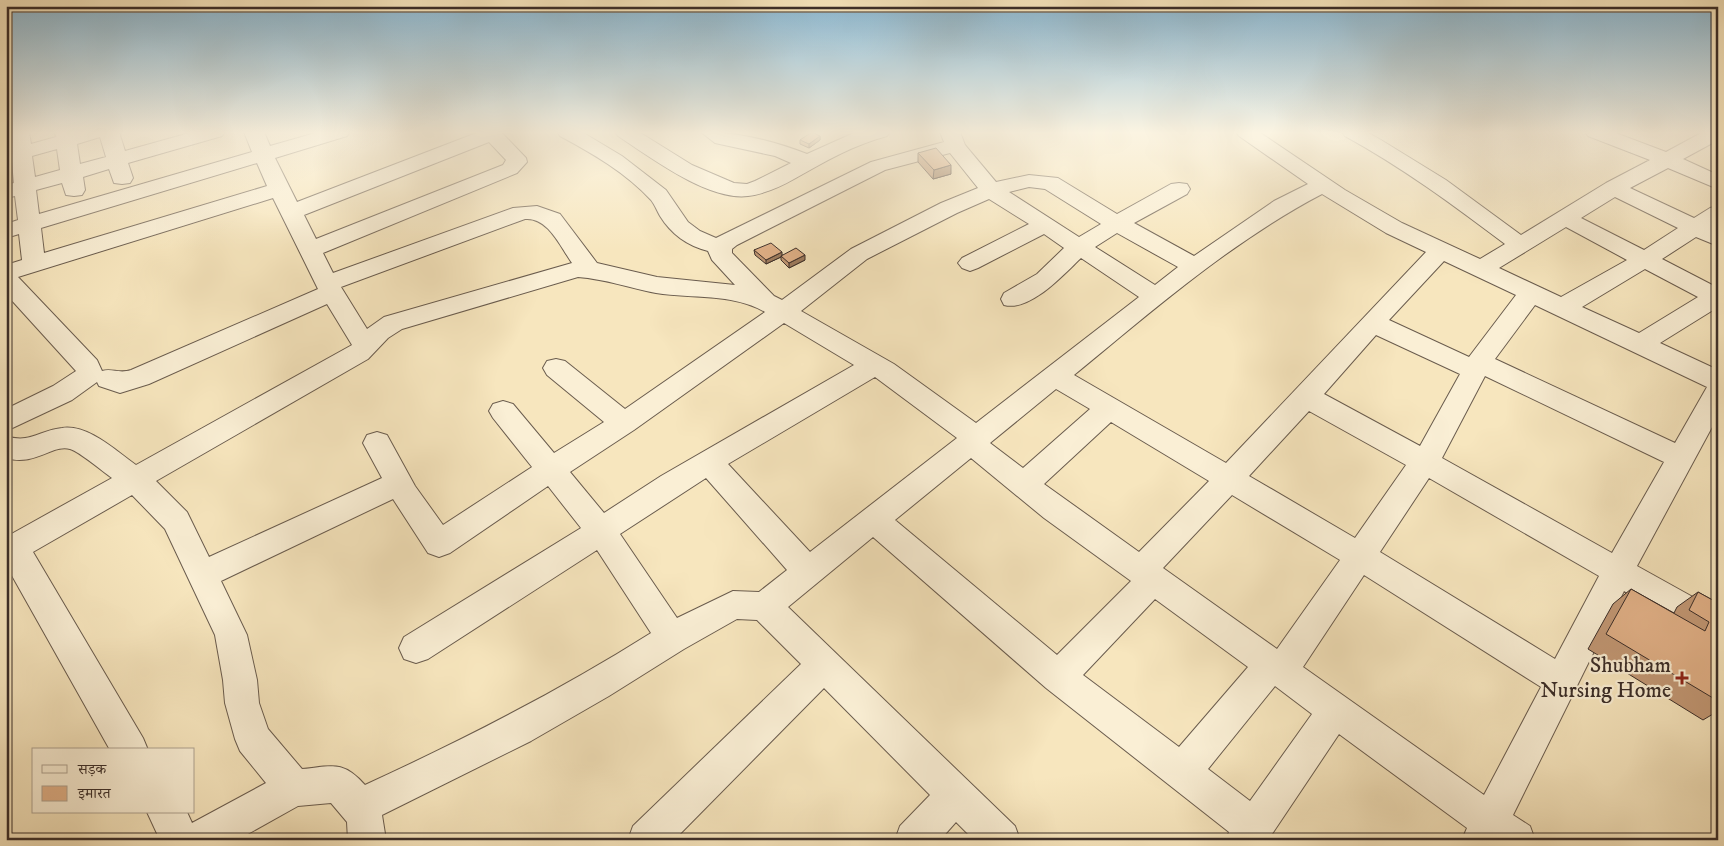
<svg xmlns="http://www.w3.org/2000/svg" width="1724" height="846" viewBox="0 0 1724 846" font-family="'IM FELL DW Pica','Noto Serif Devanagari',serif">
	<style>
		.lines { fill: none; stroke-linecap: round; stroke-linejoin: round }
		.minor-casing { stroke: #6a5c4e; stroke-width: 2 }
		.minor { fill: #faefd5; fill-rule: evenodd }
		.wall { fill: #c29875; stroke: #3b2e29 }
		.shaded-wall { fill: #9e7c5f; stroke: #3b2e29 }
		.building { fill: #e1b188; stroke: #3b2e29 }
		.poi-dot { fill: #8f2418; stroke: #faefd5; stroke-width: 2 }
		.labels { text-anchor: middle; dominant-baseline: central; stroke-width: 4.5; stroke-linejoin: round; paint-order: stroke }
		.near-poi-label { font-size: 22px; fill: #3b2e29; stroke: #faefd5; text-anchor: end }
	</style>
	<rect width="100%" height="100%" fill="#f7e6be"/>
	<filter id="stains"><feTurbulence type="fractalNoise" baseFrequency=".004" numOctaves="4"/><feColorMatrix values="0 0 0 0 .2 0 0 0 0 .09 0 0 0 0 .02 0 0 0 .5 -.17"/></filter>
	<radialGradient id="worn" r=".72"><stop offset=".6" stop-color="#630" stop-opacity="0"/><stop offset="1" stop-color="#630" stop-opacity=".3"/></radialGradient>
	<g class="lines">
		<defs>
			<path id="minor" d="M 9,132 L 29,132 L 31,144 L 56,137 L 55,132 L 119,132 L 125,151 L 193,132 L 225,132 L 222,136 L 128,163 L 133,178 L 130,183 L 122,184 L 114,183 L 109,169 L 83,177 L 85,190 L 82,195 L 74,196 L 66,195 L 62,183 L 36,190 L 39,214 L 252,152 L 244,132 L 264,132 L 270,146 L 319,132 L 350,132 L 347,136 L 275,158 L 297,202 L 479,132 L 501,132 L 526,158 L 527,162 L 517,173 L 323,253 L 333,273 L 513,208 L 537,206 L 560,214 L 597,263 L 657,277 L 735,285 L 712,260 L 708,251 C 688,246 671,234 660,216 C 657,211 655,205 651,200 C 626,173 592,153 560,136 L 557,132 L 582,132 L 622,156 L 666,190 L 688,222 L 700,231 L 716,238 L 871,162 L 944,142 L 940,132 L 960,132 L 965,145 L 996,182 L 1029,175 L 1058,178 L 1117,214 L 1171,184 L 1179,183 L 1187,184 L 1190,189 L 1187,194 L 1134,223 L 1194,256 L 1274,201 L 1308,184 L 1239,136 L 1236,132 L 1259,132 L 1345,190 L 1402,223 L 1480,259 L 1505,244 C 1453,205 1402,167 1345,136 L 1342,132 L 1367,132 L 1381,140 L 1446,180 L 1521,235 L 1606,183 L 1650,160 L 1588,136 L 1585,132 L 1613,132 L 1666,152 L 1703,132 L 1718,132 L 1718,140 L 1683,159 L 1718,175 L 1718,189 L 1668,168 L 1630,188 L 1694,218 L 1710,208 L 1718,206 L 1718,223 L 1712,227 L 1718,230 L 1718,246 L 1696,237 L 1662,259 L 1718,288 L 1718,307 L 1660,343 L 1718,370 L 1718,416 L 1637,566 L 1718,611 L 1718,643 L 1706,638 L 1624,591 L 1513,815 L 1530,826 L 1535,840 L 1462,840 L 1467,828 L 1339,734 L 1268,840 L 1226,840 L 1229,832 L 1046,688 L 873,537 L 788,607 L 1015,826 L 1020,840 L 974,840 L 956,822 L 940,840 L 895,840 L 900,826 L 930,795 L 824,688 L 674,840 L 628,840 L 633,826 L 801,664 L 757,620 L 737,619 L 684,649 L 609,696 L 531,741 L 382,815 L 386,840 L 348,840 L 347,822 L 331,803 L 298,806 L 237,840 L 160,840 L 147,812 L 187,812 L 192,823 L 266,783 L 240,751 L 235,739 L 225,703 L 223,680 L 215,635 L 165,529 L 132,495 L 33,552 L 143,738 L 148,750 L 110,750 L 6,565 L 6,537 L 112,478 C 102,471 80,452 70,449 C 52,444 35,467 6,458 L 6,436 C 30,444 40,430 62,428 C 88,424 116,451 136,465 L 352,345 L 327,304 L 149,384 L 120,393 L 99,386 L 97,382 L 72,400 L 6,431 L 6,409 L 53,386 L 76,371 L 6,294 L 6,265 L 22,260 L 19,234 L 6,238 L 6,224 L 18,220 L 15,196 L 6,198 L 6,185 L 14,183 L 12,162 L 6,163 L 6,151 L 11,149 ZM 100,137 L 106,157 L 80,164 L 77,144 ZM 489,142 L 506,160 L 503,165 L 316,239 L 304,215 ZM 57,149 L 60,170 L 35,177 L 32,156 ZM 950,153 L 978,188 L 941,203 L 851,249 L 782,300 L 774,296 L 732,253 L 732,249 L 737,245 L 885,170 ZM 257,163 L 267,186 L 44,253 L 41,228 ZM 1029,187 L 1045,189 L 1101,224 L 1079,237 L 1009,192 ZM 1322,194 L 1386,233 L 1426,252 L 1226,463 L 1074,375 C 1152,311 1232,241 1322,194 ZM 1615,197 L 1678,228 L 1644,250 L 1581,218 ZM 273,198 L 318,289 L 131,370 C 119,374 112,368 102,371 L 97,360 L 18,277 ZM 989,199 L 1029,224 L 962,258 L 958,263 L 962,268 L 970,271 L 978,268 L 1044,234 L 1064,248 L 1037,274 L 1004,293 L 1001,299 L 1004,305 C 1030,312 1063,275 1081,258 L 1139,297 L 976,423 L 894,364 L 801,311 L 867,259 L 957,213 ZM 525,219 C 548,217 560,246 572,263 L 384,317 L 367,329 L 341,287 ZM 1566,227 L 1627,260 L 1561,297 L 1499,268 ZM 1117,233 L 1178,267 L 1155,285 L 1095,247 ZM 1444,261 L 1516,295 L 1469,357 L 1389,320 ZM 1645,269 L 1698,297 L 1639,333 L 1582,307 ZM 578,277 C 605,279 630,288 656,293 C 693,299 732,293 765,312 L 625,409 L 565,361 L 556,359 L 547,361 L 543,368 L 547,375 L 604,422 L 554,453 L 513,404 L 503,401 L 493,404 L 489,411 L 493,418 L 532,467 L 443,525 L 415,486 L 387,435 L 377,432 L 367,435 L 363,443 L 382,478 L 209,557 L 187,512 L 156,481 L 368,359 L 388,338 L 402,329 ZM 1535,305 L 1707,387 L 1675,443 L 1495,359 ZM 784,323 L 854,365 L 661,476 L 604,513 L 570,472 L 634,430 ZM 1376,335 L 1460,374 L 1420,446 L 1324,394 ZM 1485,376 L 1664,462 L 1612,553 L 1442,458 ZM 875,377 L 957,438 L 810,552 L 728,464 ZM 1056,389 L 1090,409 L 1023,468 L 990,443 ZM 1309,411 L 1406,465 L 1355,538 L 1249,476 ZM 1111,422 L 1209,481 L 1139,552 L 1044,484 ZM 971,458 L 1044,518 L 1131,581 L 1057,655 L 895,520 ZM 706,478 L 787,570 L 759,592 L 733,591 L 677,618 L 620,534 ZM 1429,478 L 1599,576 L 1555,659 L 1380,552 ZM 548,486 L 581,528 L 404,637 L 399,648 L 404,659 L 416,663 L 428,659 L 597,550 L 651,633 C 559,691 463,740 365,785 C 343,760 332,766 302,769 L 268,729 L 259,703 L 257,680 L 247,635 L 221,581 L 393,499 L 428,553 L 439,557 L 450,553 ZM 1232,495 L 1340,560 L 1277,649 L 1163,568 ZM 1364,575 L 1541,687 L 1484,795 L 1303,667 ZM 1155,599 L 1248,667 L 1179,747 L 1083,675 ZM 1275,686 L 1312,714 L 1250,801 L 1208,769 Z
				M 615,132 L 639,132 L 692,165 L 734,183 L 747,184 L 755,181 L 791,163 L 775,156 L 715,143 L 701,132 C 736,132 774,141 807,154 L 856,132 L 890,132 L 887,136 C 853,145 824,162 794,179 C 780,187 764,194 748,196 C 708,201 650,157 618,136 Z"/>
		</defs>
		<use href="#minor" class="minor-casing"/>
		<use href="#minor" class="minor"/>
	</g>
	<path class="wall" d="M 820,136 L 820,140 L 809,148 L 800,144 L 800,140 Z
		M 918,153 L 951,174 L 933,179 L 918,162 Z
		M 754,250 L 782,255 L 805,260 L 789,268 L 781,260 L 781,257 L 766,264 L 755,255 Z
		M 1631,589 L 1674,613 L 1677,607 L 1698,592 L 1718,603 L 1718,711 L 1703,720 L 1588,649 L 1613,604 Z"/>
	<path class="shaded-wall" d="M 820,136 L 820,140 L 809,148 L 809,144 Z
		M 951,165 L 951,174 L 933,179 L 934,170 Z
		M 782,252 L 782,257 L 781,256 L 781,257 L 766,264 L 766,260 Z
		M 805,255 L 805,260 L 789,268 L 789,263 Z"/>
	<path class="building" d="M 812,132 L 820,136 L 809,144 L 800,140 Z
		M 936,148 L 951,165 L 934,170 L 918,153 Z
		M 771,243 L 782,252 L 766,260 L 754,250 Z
		M 796,248 L 805,255 L 789,263 L 781,256 Z
		M 1631,589 L 1705,631 L 1709,622 L 1689,610 L 1698,592 L 1718,603 L 1718,701 L 1606,634 Z"/>
	<linearGradient id="sky" x2="0" y2="1"><stop stop-color="#8ab8d3"/><stop offset="0.53" stop-color="#fbf4e2"/><stop offset="1" stop-color="#fbf4e2" stop-opacity="0"/></linearGradient>
	<rect width="1724" height="250" fill="url(#sky)"/>
	<path class="poi-dot" d="M1679.5 670.5h5v5h5v5h-5v5h-5v-5h-5v-5h5z"/>
	<g class="labels">
		<g class="near-poi-label">
			<text x="1671" y="665">Shubham<tspan x="1671" dy="25">Nursing Home</tspan></text>
		</g>
	</g>
	<rect width="1724" height="846" fill="none" stroke="#f7e6be" stroke-width="25"/>
	<rect x="8" y="8" width="1709" height="831" fill="none" stroke="#3b2e29" stroke-width="2.5"/>
	<rect x="12" y="12" width="1699" height="821" fill="none" stroke="#3b2e29"/>
	<rect x="32" y="748" width="162" height="65" fill="#faefd5" stroke="#aea290"/>
	<rect x="42" y="765" width="25" height="8" fill="#faefd5" stroke="#aea290"/>
	<text x="78" y="774" font-size="15" fill="#3b2e29">सड़क</text>
	<rect x="42" y="786" width="25" height="15" fill="#e1b188" stroke="#aea290"/>
	<text x="78" y="798" font-size="15" fill="#3b2e29">इमारत</text>
	<rect width="100%" height="100%" filter="url(#stains)"/>
	<rect width="100%" height="100%" fill="url(#worn)"/>
</svg>
